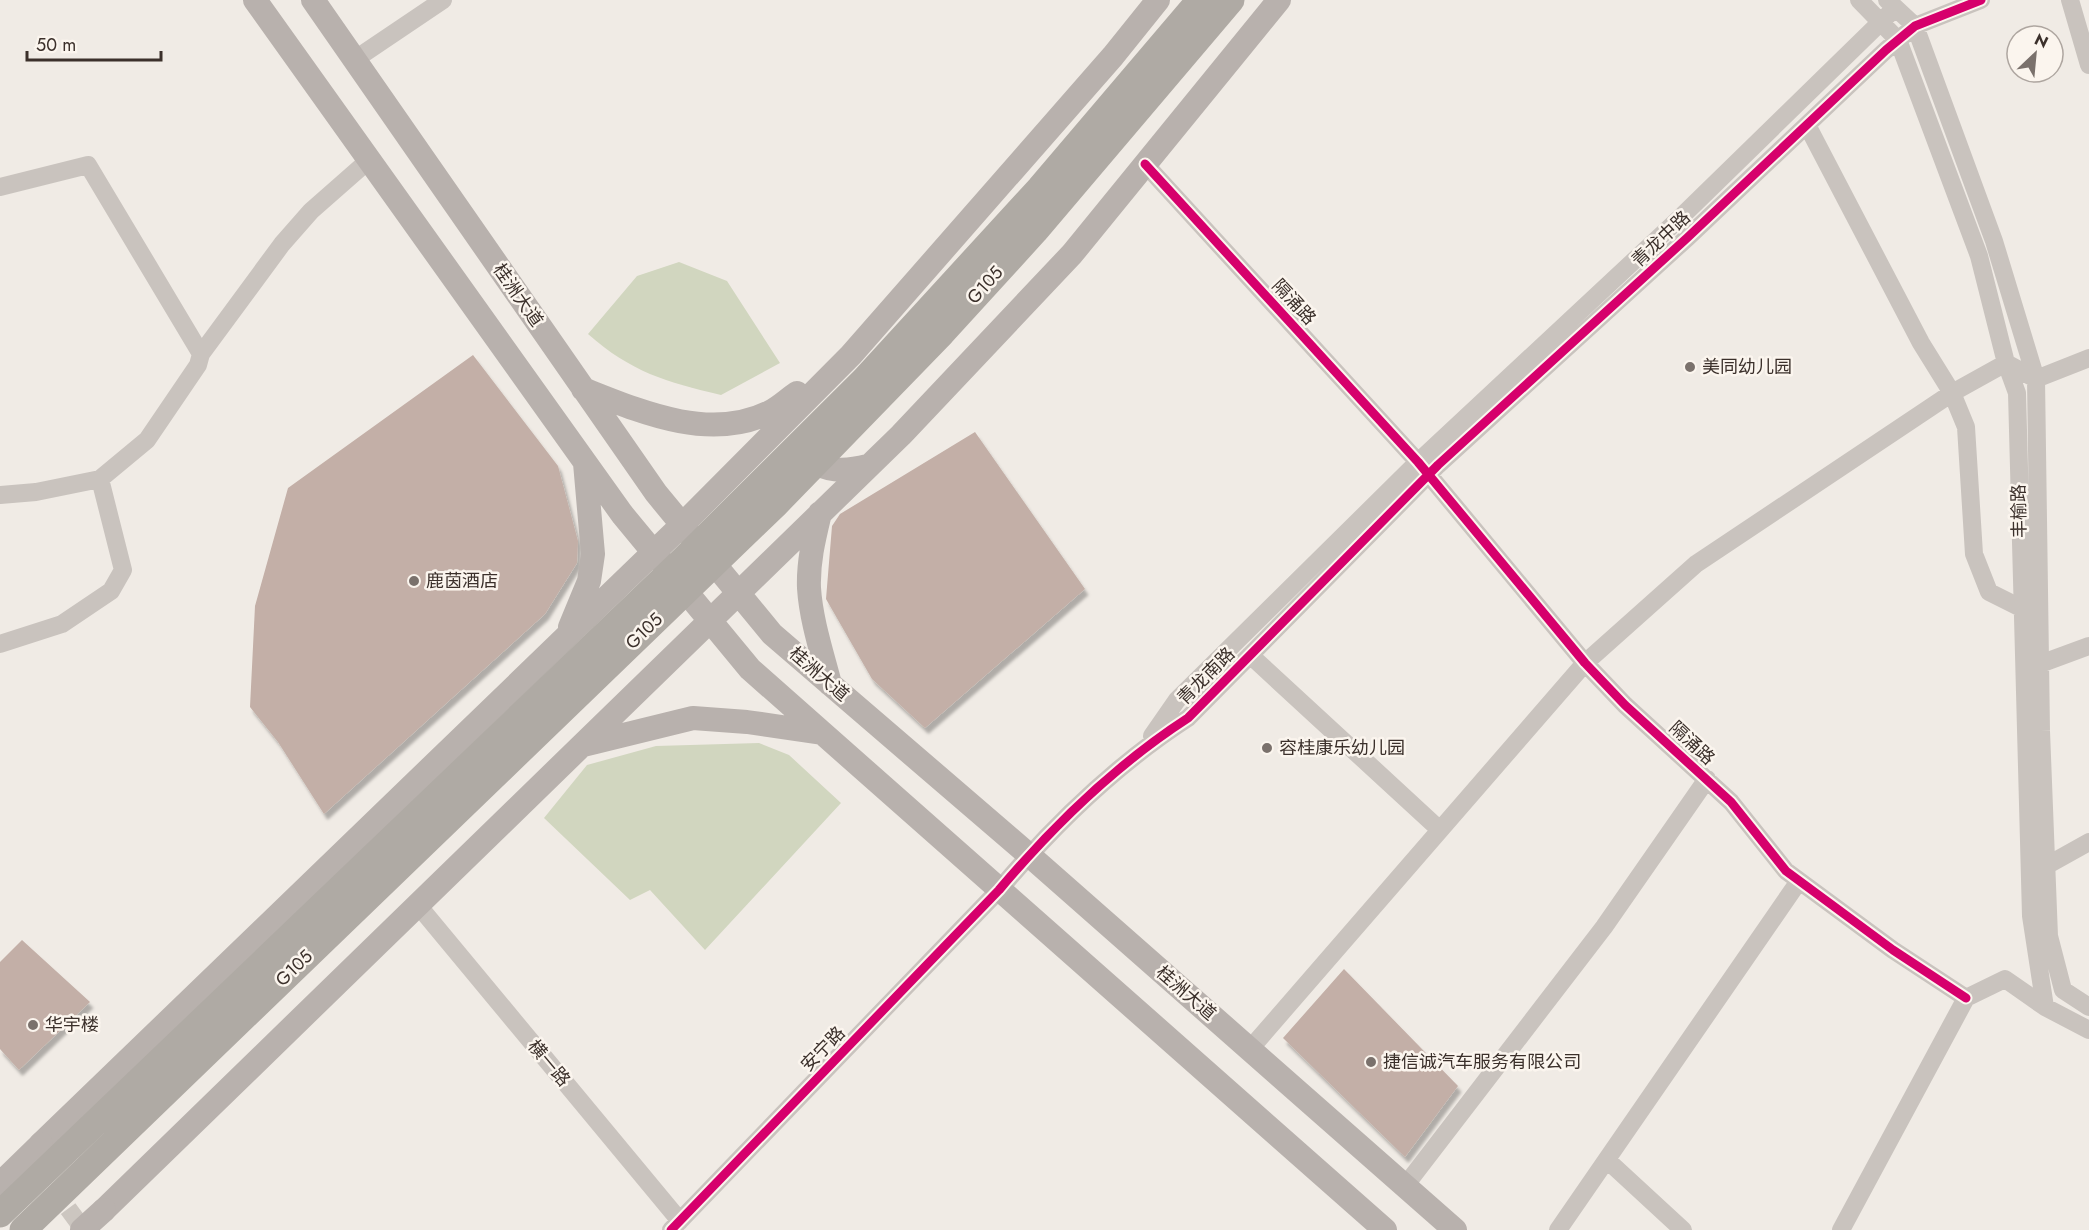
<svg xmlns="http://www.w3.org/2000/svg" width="2089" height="1230" viewBox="0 0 2089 1230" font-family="Jost,'Noto Sans SC',sans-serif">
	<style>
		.green { fill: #d1d6bf }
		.building { fill: #c3afa7; filter: url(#shadow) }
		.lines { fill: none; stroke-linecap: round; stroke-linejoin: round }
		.minor-tunnel { stroke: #ccc6c0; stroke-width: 18; stroke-dasharray: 18 9; stroke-linecap: butt }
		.minor { stroke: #c9c3be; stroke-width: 18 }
		.major { stroke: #b8b1ad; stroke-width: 24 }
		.major-bridge { stroke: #b8b1ad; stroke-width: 24 }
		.highway-bridge { stroke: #afaaa4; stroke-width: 27 }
		.cycleway-casing { stroke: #fbf5ee; stroke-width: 13 }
		.cycleway { stroke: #d6006c; stroke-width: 9 }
		.poi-dot { fill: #7a716c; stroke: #fbf5ee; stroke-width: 2 }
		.labels { text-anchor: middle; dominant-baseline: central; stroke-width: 5; stroke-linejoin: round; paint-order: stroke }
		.street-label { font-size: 18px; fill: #3b302b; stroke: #fbf5ee }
		.poi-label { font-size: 18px; fill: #3b302b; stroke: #fbf5ee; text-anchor: start }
	</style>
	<defs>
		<filter id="shadow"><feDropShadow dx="3.5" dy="6" stdDeviation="1.5" flood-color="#0004"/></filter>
	</defs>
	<rect width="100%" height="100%" fill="#f0ebe5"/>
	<path class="green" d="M 679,262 L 727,281 L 780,363 L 721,395 C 666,382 631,372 588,334 L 637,276 Z
		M 759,743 L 789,755 L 841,803 L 705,950 L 650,890 L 630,900 L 544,818 L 587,765 L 656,746 Z"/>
	<path class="building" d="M 473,355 L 558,466 L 578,541 L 577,563 L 545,614 L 324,814 L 278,742 L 250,707 L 255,606 L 288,488 Z
		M 975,432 L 1085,589 L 925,728 L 872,679 L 826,599 L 832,526 L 840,514 Z
		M 22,940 L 90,1002 L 19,1070 L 0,1049 L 0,962 Z
		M 1344,969 L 1458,1086 L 1405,1157 L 1283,1038 Z"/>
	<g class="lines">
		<path class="minor-tunnel" d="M 52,1187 L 84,1230"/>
		<path class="minor" d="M 1859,0 L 1898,40 L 1979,256 L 2006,363 L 2017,393 L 2031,916 L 2045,1007 L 2089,1030
			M 1887,0 L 1915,26 L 1994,241 L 2036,379 L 2041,731 L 2049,936 L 2063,990 L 2089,1007
			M 2070,0 L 2089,65
			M 354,60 L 443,0
			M 1807,125 L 1921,343 L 1952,393 L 1966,427 L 1974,554 L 1989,592 L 2021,608
			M 1145,164 L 1418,462 L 1585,663 L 1625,705 L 1731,802 L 1786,871 L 1893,950 L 1966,998
			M 0,187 L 88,165 L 201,354
			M 0,495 L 36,492 L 100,479 L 147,440 L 198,365 L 201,354 L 282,244 L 311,211 L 369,160
			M 0,644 L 62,624 L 111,591 L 123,570 L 100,479
			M 1250,655 L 1440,830
			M 2040,664 L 2089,646
			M 1152,736 L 1177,700 L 1418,462 L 1683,215 L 1890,13
			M 2046,866 L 2089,842
			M 417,904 L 680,1221
			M 1250,1049 L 1585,663 L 1696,564 L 1952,393 L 2006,363 L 2036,379 L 2089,358
			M 1607,1160 L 1683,1230
			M 1405,1186 L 1604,927 L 1707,779
			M 671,1230 L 999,890 C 1053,826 1117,764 1188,718 L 1438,465 L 1687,238 L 1886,50 L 1915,26 L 1981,0
			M 1558,1230 L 1799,881
			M 1841,1230 L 1966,998 L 2005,979 L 2045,1007"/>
		<path class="major" d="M 255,0 L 622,514 L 750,669 L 1385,1230
			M 313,0 L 656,493 L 772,634 L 1029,855 L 1455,1230
			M 583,389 C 641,412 710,442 770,412 C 780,407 788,399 797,393
			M 806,448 C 817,474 844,472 868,466
			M 820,513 C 814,538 808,562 809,588 C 811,620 822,653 830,684
			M 570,627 L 589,581 L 593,554 L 585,463
			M 583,745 L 693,718 L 747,722 L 822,733
			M 41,1144 L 682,525 L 851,355 L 1113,56 L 1158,0
			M 104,1210 L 901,435 L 1072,254 L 1279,0"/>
		<path class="major-bridge" d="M 0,1184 L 41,1144
			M 82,1230 L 104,1210"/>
		<path class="highway-bridge" d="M 0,1214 L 684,559 L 864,380 L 1040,188 L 1200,0
			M 23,1230 L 775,505 L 942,333 L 1035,231 L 1231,0"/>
		<defs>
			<path id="cycleway" d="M 1145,164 L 1418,462 L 1585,663 L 1625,705 L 1731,802 L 1786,871 L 1893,950 L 1966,998
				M 671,1230 L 999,890 C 1053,826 1117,764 1188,718 L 1438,465 L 1687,238 L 1886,50 L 1915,26 L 1981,0"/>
		</defs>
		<use href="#cycleway" class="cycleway-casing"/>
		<use href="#cycleway" class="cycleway"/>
	</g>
	<g class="poi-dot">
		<circle cx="1690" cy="367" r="6"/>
		<circle cx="414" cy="581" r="6"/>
		<circle cx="1267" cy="748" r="6"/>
		<circle cx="33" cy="1025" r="6"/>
		<circle cx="1371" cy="1062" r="6"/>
	</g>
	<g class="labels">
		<g class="street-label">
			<text transform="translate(1661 239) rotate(-43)">青龙中路</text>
			<text transform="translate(985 285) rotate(-48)">G105</text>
			<text transform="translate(518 295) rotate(55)">桂洲大道</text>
			<text transform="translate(1294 302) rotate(47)">隔涌路</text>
			<text transform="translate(2019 511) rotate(-91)">丰榆路</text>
			<text transform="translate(644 631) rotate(-44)">G105</text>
			<text transform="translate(819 674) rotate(41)">桂洲大道</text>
			<text transform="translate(1206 676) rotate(-45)">青龙南路</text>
			<text transform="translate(1692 743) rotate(43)">隔涌路</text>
			<text transform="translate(294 968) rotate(-44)">G105</text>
			<text transform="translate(1186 993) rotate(41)">桂洲大道</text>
			<text transform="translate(823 1049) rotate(-46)">安宁路</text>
			<text transform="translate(549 1063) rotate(50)">横一路</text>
		</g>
		<g class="poi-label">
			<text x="1702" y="367">美同幼儿园</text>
			<text x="426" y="581">鹿茵酒店</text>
			<text x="1279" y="748">容桂康乐幼儿园</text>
			<text x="45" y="1025">华宇楼</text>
			<text x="1383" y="1062">捷信诚汽车服务有限公司</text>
		</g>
	</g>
	<g transform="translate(2035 54) rotate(26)"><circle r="28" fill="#fbf5ee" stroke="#aea6a0" stroke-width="1.5"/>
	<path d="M0-4.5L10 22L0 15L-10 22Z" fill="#7a716c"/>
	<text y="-9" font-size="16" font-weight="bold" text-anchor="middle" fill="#3b302b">N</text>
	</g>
	<path d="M27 51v9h134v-9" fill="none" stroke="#3b302b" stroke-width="3"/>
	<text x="36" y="51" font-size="18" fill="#3b302b" stroke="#fbf5ee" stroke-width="4.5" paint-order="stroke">50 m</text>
</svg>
